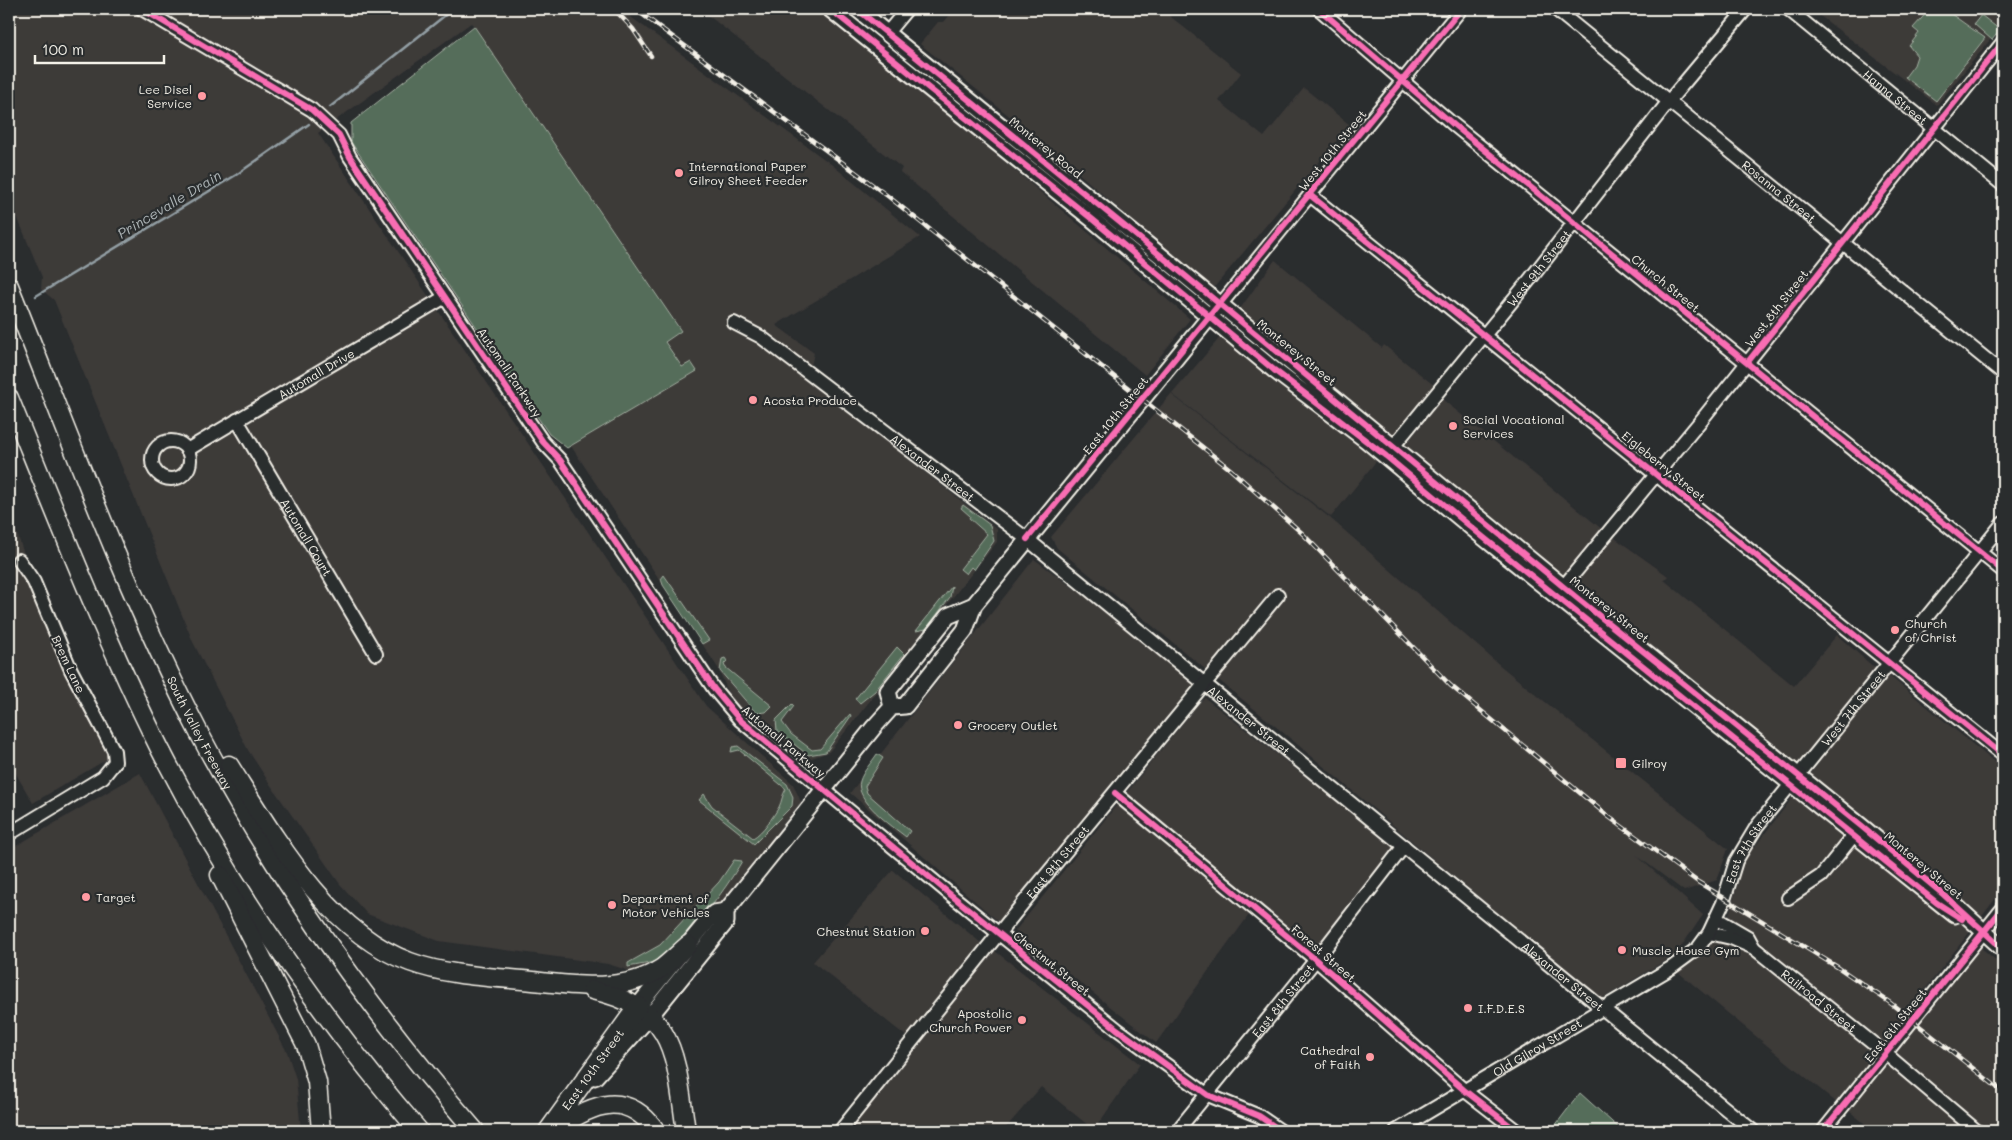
<svg xmlns="http://www.w3.org/2000/svg" width="2012" height="1140" viewBox="0 0 2012 1140" font-family="Mali,sans-serif">
	<style>
		.built { fill: #3d3a39 }
		.green { fill: #546d5a; stroke: #a4afa1 }
		.lines { fill: none; stroke-linecap: round; stroke-linejoin: round }
		.stream { stroke: #939fa4; stroke-width: 2.5 }
		.minor-casing { stroke: #f4f1e8; stroke-width: 16 }
		.major-casing { stroke: #f4f1e8; stroke-width: 19 }
		.highway-casing { stroke: #f4f1e8; stroke-width: 21 }
		.minor { stroke: #2a2d2e; stroke-width: 12 }
		.major { stroke: #2a2d2e; stroke-width: 15 }
		.highway { stroke: #2a2d2e; stroke-width: 18 }
		.rail-casing { stroke: #f4f1e8; stroke-width: 4.5 }
		.rail { stroke: #2a2d2e; stroke-width: 2.5; stroke-dasharray: 8; stroke-linecap: butt }
		.cycleway-casing { stroke: #2a2d2e; stroke-width: 9 }
		.cycleway { stroke: #f96db3; stroke-width: 6 }
		.poi-dot { fill: #ff9aa2; stroke: #2a2d2e; stroke-width: 2 }
		.labels { text-anchor: middle; dominant-baseline: central; stroke-width: 4.5; stroke-linejoin: round; paint-order: stroke }
		.poi-label { font-size: 12px; fill: #f4f1e8; stroke: #2a2d2e; text-anchor: start }
		.street-label { font-size: 12px; fill: #f4f1e8; stroke: #2a2d2e }
		.water-label { font-size: 14px; font-style: italic; fill: #acb3b5; stroke: #2a2d2e }
	</style>
	<rect width="100%" height="100%" fill="#2a2d2e"/>
	<filter id="ink" filterUnits="userSpaceOnUse"><feTurbulence type="fractalNoise" baseFrequency=".02" numOctaves="2"/><feDisplacementMap in="SourceGraphic" scale="10" xChannelSelector="R" yChannelSelector="G"/><feConvolveMatrix kernelMatrix="1 2 1 2 8 2 1 2 1" color-interpolation-filters="sRGB"/></filter>
	<g filter="url(#ink)">
		<path class="built" d="M 9,9 L 620,9 L 831,164 L 920,237 L 776,325 L 814,353 L 808,380 L 997,529 L 997,542 L 829,752 L 809,759 L 733,704 L 718,668 L 571,446 L 696,371 L 682,367 L 665,342 L 681,331 L 474,26 L 471,23 L 318,133 L 706,706 L 793,784 L 801,802 L 717,908 L 659,964 L 630,971 L 608,964 L 439,941 L 367,914 L 340,884 L 270,784 L 248,750 L 193,642 L 54,300 L 41,289 L 42,277 L 9,197 Z
			M 700,9 L 818,9 L 899,72 L 1190,319 L 1145,375 L 900,172 L 902,168 Z
			M 955,9 L 1161,9 L 1241,73 L 1219,101 L 1264,137 L 1304,88 L 1350,125 L 1212,290 L 1053,151 L 920,44 L 938,22 L 944,22 Z
			M 1811,9 L 2003,9 L 2003,24 L 1937,105 Z
			M 1275,260 L 1382,348 L 1384,345 L 1436,387 L 1331,517 L 1172,394 L 1217,341 Z
			M 1171,394 L 1330,518 L 1502,667 L 1728,849 L 1717,880 L 1684,891 L 1636,855 L 1703,915 L 1676,954 L 1600,1000 L 1291,739 L 1057,548 L 1051,537 Z
			M 1442,399 L 1598,526 L 1668,576 L 1664,580 L 1794,686 L 1837,635 L 1877,670 L 1795,770 L 1403,448 Z
			M 9,510 L 57,651 L 100,734 L 109,758 L 33,803 L 9,762 Z
			M 1034,559 L 1134,632 L 1196,685 L 999,922 L 850,793 Z
			M 1887,674 L 2003,769 L 2003,889 L 1837,1103 L 1678,972 L 1725,930 L 1743,862 Z
			M 1205,698 L 1398,849 L 1315,955 L 1254,908 L 1156,1043 L 1015,931 L 1199,703 Z
			M 140,773 L 287,1052 L 296,1079 L 301,1131 L 9,1131 L 9,850 Z
			M 893,870 L 981,943 L 907,1037 L 813,962 Z
			M 1980,947 L 2003,966 L 2003,1131 L 1874,1131 L 1849,1111 Z
			M 995,951 L 1140,1064 L 1094,1130 L 1041,1087 L 1003,1131 L 848,1131 Z"/>
		<path class="green" d="M 1930,9 L 1944,9 L 1985,38 L 1936,101 L 1905,77 L 1914,65 L 1917,56 L 1909,46 L 1919,33 L 1913,28 Z
			M 1981,15 L 2000,30 L 1992,40 L 1974,24 Z
			M 474,26 L 681,331 L 665,342 L 682,367 L 691,362 L 697,371 L 567,448 L 549,434 L 351,142 L 351,123 Z
			M 963,505 L 990,525 L 994,541 L 974,570 L 971,567 L 966,574 L 960,569 L 987,534 L 969,518 L 970,516 L 961,508 Z
			M 664,575 L 709,640 L 702,644 L 663,585 L 661,579 Z
			M 952,586 L 950,597 L 926,629 L 916,631 Z
			M 897,647 L 904,654 L 875,691 L 860,703 L 855,699 Z
			M 725,658 L 727,661 L 724,664 L 725,667 L 772,706 L 766,712 L 756,713 L 720,671 L 722,659 Z
			M 792,704 L 794,706 L 782,722 L 791,734 L 812,750 L 820,749 L 850,714 L 851,716 L 826,752 L 808,755 L 777,731 L 776,720 Z
			M 738,746 L 787,784 L 793,797 L 792,806 L 754,844 L 699,800 L 704,794 L 712,806 L 753,838 C 763,832 773,817 779,807 C 782,801 782,795 786,789 L 739,750 L 731,752 L 732,747 Z
			M 877,754 L 883,758 L 865,786 L 867,793 L 910,831 L 906,837 C 892,826 854,800 860,781 C 863,771 872,762 877,754 Z
			M 734,860 L 742,861 C 726,889 686,944 658,960 C 650,964 637,965 628,967 L 628,963 L 660,945 L 719,882 Z
			M 1580,1093 L 1622,1131 L 1551,1131 Z"/>
		<g class="lines">
			<path class="stream" d="M 330,107 L 453,9
				M 36,296 L 236,175 L 309,124"/>
			<defs>
				<g id="minor">
					<path d="M 142,9 L 312,110 L 339,135 L 350,157 L 543,442 L 560,460 L 714,689 L 740,720 L 951,895 L 1117,1029 L 1208,1095 L 1259,1116 L 1281,1131"/>
					<path d="M 1319,9 L 1454,125 L 2003,571"/>
					<path id="s1" d="M 1555,9 L 2003,373"/>
					<path id="s2" d="M 1788,9 L 2003,185"/>
					<path d="M 887,33 L 907,9"/>
					<path d="M 1310,195 L 2003,755"/>
					<path d="M 1221,304 L 1461,9"/>
					<path id="s3" d="M 734,323 L 761,337 L 1027,539 L 1753,1131"/>
					<path id="s4" d="M 237,420 L 376,654"/>
					<circle cx="171" cy="460" r="19"/>
					<path id="s5" d="M 187,450 L 445,297"/>
					<path id="s6" d="M 1387,454 L 1531,278 L 1669,101 L 1746,9"/>
					<path d="M 1558,593 L 1703,418 L 2003,42"/>
					<path d="M 1115,793 L 1316,960 L 1464,1090 L 1517,1131"/>
					<path d="M 9,834 L 103,777 L 115,762 L 114,751 L 71,670 L 34,582 L 19,560"/>
					<path d="M 1788,898 L 1821,876 L 1854,835"/>
					<path id="s7" d="M 1717,919 L 1748,937 L 1754,948 L 1886,1054 L 1977,1131"/>
					<path d="M 1709,933 L 1731,938 L 1754,948"/>
					<path id="s8" d="M 840,1131 L 1032,892 L 1278,595"/>
					<path id="s9" d="M 1177,1131 L 1322,952 L 1404,846"/>
					<path id="s10" d="M 1396,1131 L 1671,968 L 1698,948 L 1709,933 L 1723,903 L 1736,861 L 1757,826 L 2003,523"/>
					<path d="M 1823,1131 L 2003,908"/>
				</g>
				<path id="major" d="M 830,9 L 1092,219 L 1274,370 L 1366,440 L 1483,537 L 1955,915
					M 857,9 L 1160,255 L 1577,598 L 1861,826 L 1944,895 L 2003,949
					M 892,707 L 888,691 L 948,616 L 974,605
					M 638,1006 L 714,913 L 726,911
					M 595,1077 L 651,1015 L 726,922 L 726,911 L 874,727 L 892,707 L 905,706 L 965,630 L 974,605 L 1216,309"/>
				<g id="highway">
					<path id="s11" d="M 9,286 C 69,435 124,588 198,731 C 274,875 368,1008 475,1131"/>
					<path d="M 9,398 C 57,516 103,635 160,749 C 230,886 319,1015 419,1131"/>
					<path d="M 229,765 C 274,836 327,932 410,962 C 448,976 493,977 533,981 C 576,986 624,993 662,968 C 671,961 679,953 688,945"/>
					<path d="M 220,875 L 306,1045 L 317,1082 L 321,1131"/>
					<path d="M 592,990 C 678,1009 675,1057 686,1131"/>
					<path d="M 558,1128 C 593,1103 627,1090 656,1131"/>
					<path id="s12" d="M 548,1131 L 638,1006"/>
				</g>
			</defs>
			<use href="#minor" class="minor-casing"/>
			<use href="#major" class="major-casing"/>
			<use href="#highway" class="highway-casing"/>
			<use href="#minor" class="minor"/>
			<use href="#major" class="major"/>
			<use href="#highway" class="highway"/>
			<defs>
				<path id="rail" d="M 614,9 L 633,29 L 651,56
					M 635,9 L 889,197 L 1230,469 L 1303,534 L 1450,685 L 1609,817 L 1698,882 L 1839,968 L 1889,1002 L 2003,1092"/>
			</defs>
			<use href="#rail" class="rail-casing"/>
			<use href="#rail" class="rail"/>
			<defs>
				<path id="cycleway" d="M 142,9 L 312,110 L 339,135 L 350,157 L 543,442 L 560,460 L 714,689 L 740,720 L 951,895 L 1117,1029 L 1208,1095 L 1259,1116 L 1281,1131
					M 830,9 L 1092,219 L 1274,370 L 1386,456 L 1483,537 L 1937,903 L 1962,919
					M 857,9 L 1160,255 L 1577,598 L 1861,826 L 1944,895 L 2003,949
					M 1319,9 L 1454,125 L 2003,571
					M 1310,195 L 2003,755
					M 1747,363 L 2003,42
					M 1027,539 L 1461,9
					M 1115,793 L 1316,960 L 1464,1090 L 1517,1131
					M 1823,1131 L 2003,908"/>
			</defs>
			<use href="#cycleway" class="cycleway-casing"/>
			<use href="#cycleway" class="cycleway"/>
		</g>
	</g>
	<g class="poi-dot">
		<circle cx="202" cy="96" r="5"/>
		<circle cx="679" cy="173" r="5"/>
		<circle cx="753" cy="400" r="5"/>
		<circle cx="1453" cy="426" r="5"/>
		<circle cx="1895" cy="630" r="5"/>
		<circle cx="958" cy="725" r="5"/>
		<rect x="1615" y="757" width="12" height="12" rx="2.5"/>
		<circle cx="86" cy="897" r="5"/>
		<circle cx="612" cy="905" r="5"/>
		<circle cx="925" cy="931" r="5"/>
		<circle cx="1622" cy="950" r="5"/>
		<circle cx="1468" cy="1008" r="5"/>
		<circle cx="1022" cy="1020" r="5"/>
		<circle cx="1370" cy="1057" r="5"/>
	</g>
	<g class="labels">
		<g class="poi-label">
			<text x="192" y="89" text-anchor="end">Lee Disel<tspan x="192" dy="14">Service</tspan></text>
			<text x="689" y="166">International Paper<tspan x="689" dy="14">Gilroy Sheet Feeder</tspan></text>
			<text x="763" y="400">Acosta Produce</text>
			<text x="1463" y="419">Social Vocational<tspan x="1463" dy="14">Services</tspan></text>
			<text x="1905" y="623">Church<tspan x="1905" dy="14">of Christ</tspan></text>
			<text x="968" y="725">Grocery Outlet</text>
			<text x="1632" y="763">Gilroy</text>
			<text x="96" y="897">Target</text>
			<text x="622" y="898">Department of<tspan x="622" dy="14">Motor Vehicles</tspan></text>
			<text x="915" y="931" text-anchor="end">Chestnut Station</text>
			<text x="1632" y="950">Muscle House Gym</text>
			<text x="1478" y="1008">I.F.D.E.S</text>
			<text x="1012" y="1013" text-anchor="end">Apostolic<tspan x="1012" dy="14">Church Power</tspan></text>
			<text x="1360" y="1050" text-anchor="end">Cathedral<tspan x="1360" dy="14">of Faith</tspan></text>
		</g>
		<g class="street-label">
			<text stroke="none"><textPath href="#s2" startOffset="139">Hanna Street</textPath></text>
			<text transform="translate(1046 147) rotate(39)">Monterey Road</text>
			<text transform="translate(1332 150) rotate(-51)">West 10th Street</text>
			<text stroke="none"><textPath href="#s1" startOffset="289">Rosanna Street</textPath></text>
			<text stroke="none"><textPath href="#s6" startOffset="240">West 9th Street</textPath></text>
			<text transform="translate(1666 283) rotate(39)">Church Street</text>
			<text transform="translate(1776 308) rotate(-52)">West 8th Street</text>
			<text transform="translate(1297 352) rotate(39)">Monterey Street</text>
			<text transform="translate(510 372) rotate(56)">Automall Parkway</text>
			<text stroke="none"><textPath href="#s5" startOffset="150">Automall Drive</textPath></text>
			<text transform="translate(1115 415) rotate(-51)">East 10th Street</text>
			<text transform="translate(1664 466) rotate(39)">Eigleberry Street</text>
			<text stroke="none"><textPath href="#s3" startOffset="246">Alexander Street</textPath></text>
			<text stroke="none"><textPath href="#s4" startOffset="136">Automall Court</textPath></text>
			<text transform="translate(1610 609) rotate(39)">Monterey Street</text>
			<text transform="translate(69 664) rotate(65)">Brem Lane</text>
			<text stroke="none"><textPath href="#s10" startOffset="642">West 7th Street</textPath></text>
			<text stroke="none"><textPath href="#s3" startOffset="651">Alexander Street</textPath></text>
			<text stroke="none"><textPath href="#s11" startOffset="486">South Valley Freeway</textPath></text>
			<text transform="translate(784 741) rotate(40)">Automall Parkway</text>
			<text stroke="none"><textPath href="#s10" startOffset="471">East 7th Street</textPath></text>
			<text stroke="none"><textPath href="#s8" startOffset="346">East 9th Street</textPath></text>
			<text transform="translate(1924 865) rotate(40)">Monterey Street</text>
			<text transform="translate(1324 953) rotate(41)">Forest Street</text>
			<text transform="translate(1052 963) rotate(39)">Chestnut Street</text>
			<text stroke="none"><textPath href="#s3" startOffset="1056">Alexander Street</textPath></text>
			<text stroke="none"><textPath href="#s9" startOffset="168">East 8th Street</textPath></text>
			<text stroke="none"><textPath href="#s7" startOffset="132">Railroad Street</textPath></text>
			<text transform="translate(1895 1025) rotate(-51)">East 6th Street</text>
			<text stroke="none"><textPath href="#s10" startOffset="164">Old Gilroy Street</textPath></text>
			<text stroke="none"><textPath href="#s12" startOffset="76">East 10th Street</textPath></text>
		</g>
		<g class="water-label">
			<text transform="translate(169 204) rotate(-31)">Princevalle Drain</text>
		</g>
	</g>
	<rect width="2012" height="1140" fill="none" stroke="#2a2d2e" stroke-width="30"/>
	<rect x="15" y="15" width="1982" height="1110" fill="none" stroke="#f4f1e8" stroke-width="2" filter="url(#ink)"/>
	<path d="M35 55v8h129v-8" fill="none" stroke="#f4f1e8" stroke-width="2.5"/>
	<text x="42" y="55" font-size="15" fill="#f4f1e8" stroke="#2a2d2e" stroke-width="4" paint-order="stroke">100 m</text>
</svg>
